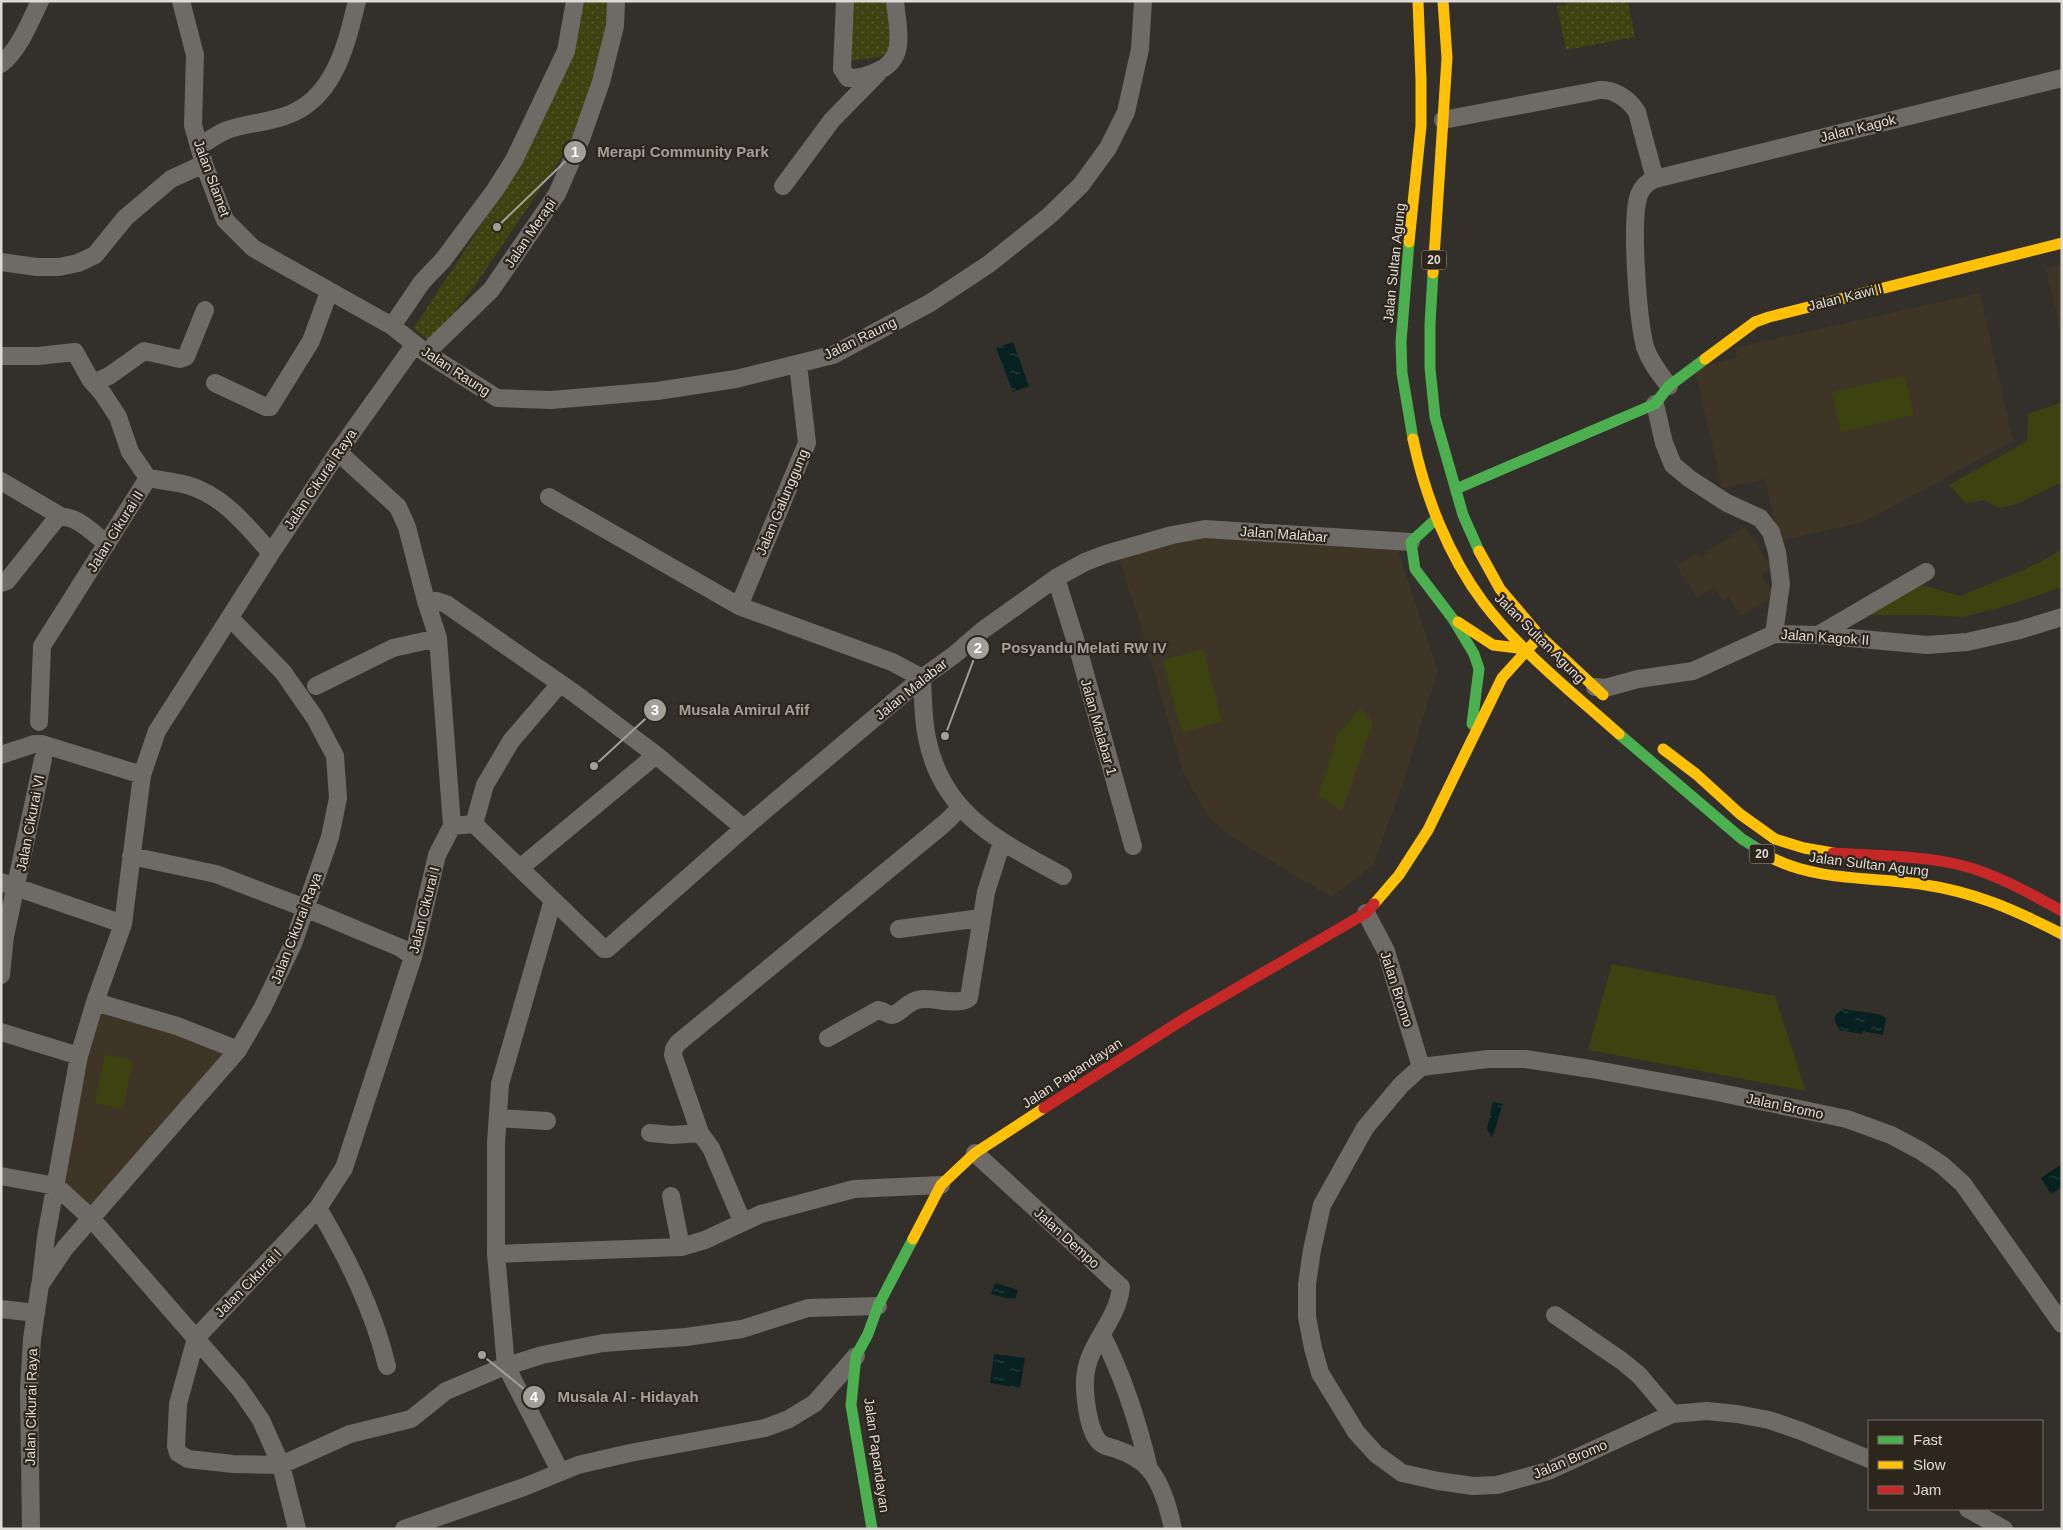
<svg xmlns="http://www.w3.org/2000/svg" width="2063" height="1530" viewBox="0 0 2063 1530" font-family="Helvetica,sans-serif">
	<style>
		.built { fill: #3f3527 }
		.grass { fill: #3c4210 }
		.park { fill: url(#park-dots) }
		.water { fill: url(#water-ripples) }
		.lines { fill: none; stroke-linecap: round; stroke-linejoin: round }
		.street { stroke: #6e6a66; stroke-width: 18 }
		.fast { stroke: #4caf50; stroke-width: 11 }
		.slow { stroke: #ffc107; stroke-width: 11 }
		.jam { stroke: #c62828; stroke-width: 11 }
		.labels { text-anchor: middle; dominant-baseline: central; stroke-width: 4.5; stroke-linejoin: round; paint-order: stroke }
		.shield { fill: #2d261c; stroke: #aaa59d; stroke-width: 1 }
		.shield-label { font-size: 12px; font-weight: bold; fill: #dfdbd4 }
		.street-label { font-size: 14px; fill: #dfdbd4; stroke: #2d261c }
		.leader { fill: none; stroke: #a39f98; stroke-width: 2 }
		.callout-dot { fill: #a39f98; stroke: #2d261c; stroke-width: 2 }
		.mark-label { font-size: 15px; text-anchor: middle; font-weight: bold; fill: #fff }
		.callout-label { font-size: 15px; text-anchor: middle; font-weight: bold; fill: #a39f98; stroke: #2d261c; stroke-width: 4.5; stroke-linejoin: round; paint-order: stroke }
	</style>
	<defs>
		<pattern id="park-dots" width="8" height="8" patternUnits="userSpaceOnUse" patternTransform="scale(1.25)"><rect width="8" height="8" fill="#3c4210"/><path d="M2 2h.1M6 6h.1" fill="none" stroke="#585d32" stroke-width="1.8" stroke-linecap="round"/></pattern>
		<pattern id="water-ripples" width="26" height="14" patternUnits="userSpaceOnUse" patternTransform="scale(1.25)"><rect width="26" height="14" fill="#072020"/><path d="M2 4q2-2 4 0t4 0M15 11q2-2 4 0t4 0" fill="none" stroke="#2b4040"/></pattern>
	</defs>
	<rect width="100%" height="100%" fill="#332f2a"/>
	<path class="built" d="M 2062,264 L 2062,338 L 2046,268 Z
		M 1980,293 L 2013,441 L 1864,522 L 1779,541 L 1765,479 L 1722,488 L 1695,368 L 1738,358 L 1735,348 Z
		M 1745,527 L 1772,568 L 1761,575 L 1774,595 L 1741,616 L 1728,597 L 1723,600 L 1714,587 L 1697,598 L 1677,566 L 1697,553 L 1700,557 Z
		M 1209,532 L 1396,544 L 1438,671 L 1402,785 L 1374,864 L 1331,897 L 1230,836 L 1209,818 L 1183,772 L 1141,627 L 1118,555 Z
		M 106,995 L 237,1042 L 92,1215 L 61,1187 L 96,1024 Z"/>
	<path class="grass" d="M 1905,376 L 1914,415 L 1841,432 L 1832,392 Z
		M 2062,402 L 2062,482 L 2017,504 L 2000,508 L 1984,500 L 1966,504 L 1949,485 L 2027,441 L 2028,414 Z
		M 2062,549 L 2062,587 L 2013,604 L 1964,617 L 1925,615 L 1861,615 L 1916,583 L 1961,596 C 1995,580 2031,570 2062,549 Z
		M 1203,649 L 1222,721 L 1182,733 L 1163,660 Z
		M 1360,708 L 1373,722 L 1342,811 L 1318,795 L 1337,736 Z
		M 1612,964 L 1775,996 L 1806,1091 L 1588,1050 Z
		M 105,1054 L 133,1060 L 123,1109 L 95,1103 Z"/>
	<path class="park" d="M 580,1 L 611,1 L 610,27 L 573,141 L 474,287 L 431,341 L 413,329 L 519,168 Z
		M 854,1 L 886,1 L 892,55 L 851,61 Z
		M 1580,1 L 1628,1 L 1635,37 L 1566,50 L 1557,6 Z"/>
	<path class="water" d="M 1013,342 L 1029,386 L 1013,392 L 996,348 Z
		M 1843,1009 L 1878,1014 L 1886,1018 L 1883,1035 L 1863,1031 L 1862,1034 L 1839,1030 L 1835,1021 L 1835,1015 Z
		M 1493,1102 L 1503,1104 L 1492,1138 L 1487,1129 Z
		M 2062,1164 L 2062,1187 L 2051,1194 L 2041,1178 Z
		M 995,1283 L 1018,1290 L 1015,1300 L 991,1294 Z
		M 994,1354 L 1025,1358 L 1020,1388 L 990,1383 Z"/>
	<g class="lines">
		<path class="street" d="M 181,1 L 195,55 L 193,125 L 204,164 L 225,220 L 253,248 L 392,326 L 426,353 L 497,398 L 551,400 L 657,391 L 736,379 L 833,355 L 930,303 L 989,264 L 1049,216 L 1081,185 L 1108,148 L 1126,112 L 1140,49 L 1143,1
			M 845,1 L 842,69 L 848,78 C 860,78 867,76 878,71 C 908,58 897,27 895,1
			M 1,64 C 19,50 30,22 40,1
			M 1443,120 L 1600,90 C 1614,89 1629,99 1637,112 L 1655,179 C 1647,182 1642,187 1639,195 C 1630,220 1638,319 1645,347 C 1650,362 1660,374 1669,386
			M 199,146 C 208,141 216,135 225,131 C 244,123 266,123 285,116 C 334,100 346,46 357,1
			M 1655,179 L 2062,78
			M 783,186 L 832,120 L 879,72
			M 1,262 L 37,267 L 59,267 L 78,263 L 95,255 L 125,218 L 171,179 L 204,164
			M 392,326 L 422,282 L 443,260 L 495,190 L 514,160 L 566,51 L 575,1
			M 426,353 L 491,290 L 557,194 L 581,139 L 601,82 L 615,26 L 616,1
			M 1,356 L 38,356 L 75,352 L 90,379 L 103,394 L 118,417 L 130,452 L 148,478
			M 93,383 L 109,376 L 144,351 L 180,359 L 186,357 L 205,310
			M 215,383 L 266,407 L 270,407 L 311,341 L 329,292
			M 1655,404 L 1664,443 L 1673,465 L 1690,479 L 1727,503 L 1760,518 L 1771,532 L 1777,552 L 1781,584 L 1774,634
			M 338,452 L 398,507 L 407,527 L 426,601 L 438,638 L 452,826 L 437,855 L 413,957 L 344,1168 L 318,1208 L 196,1338 L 178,1404 L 176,1446 L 178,1453 L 188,1459 L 233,1464 L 281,1465 L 350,1434 L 411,1419 L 446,1391 L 498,1369 L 542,1355 L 603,1343 L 686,1337 L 742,1329 L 808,1308 L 878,1306
			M 1,481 L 62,517
			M 549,497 L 739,606 L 892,662 L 922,678
			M 1056,578 L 1079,652 L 1133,846
			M 1,583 L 7,581 L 57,518 C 74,512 94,534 107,544
			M 426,601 L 437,601 L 446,604 L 574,693 L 656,755 L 744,828
			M 739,606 L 807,443 L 798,364
			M 1818,635 L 1926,572
			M 922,678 C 923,698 923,719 927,738 C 942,815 1001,842 1063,876
			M 316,686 L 393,648 L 438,638
			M 1595,687 L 1605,688 L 1638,679 L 1693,671 L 1774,634 L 1818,635 L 1927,645 L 1967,642 L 2020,630 L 2062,617
			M 39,722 L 42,646 L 148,478 C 161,480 174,482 187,485 C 223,495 247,526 271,553
			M 1,755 L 34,744 L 42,744 L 142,775
			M 474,824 L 485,785 L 511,741 L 559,685
			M 452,826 L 474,824 L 604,949 L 607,949 L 744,828 L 922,678 L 954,655 L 983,630 L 1056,578 L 1085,562 L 1106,554 L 1172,535 L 1205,529 L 1411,542
			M 131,856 L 216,874 L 305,908 L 401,948 L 413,957
			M 520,868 L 656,755
			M 1,882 L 123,924
			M 553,900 L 500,1084 L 496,1143 L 496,1254 L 506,1366 L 560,1471
			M 1366,913 L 1386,951 L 1421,1067
			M 899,929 L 981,918
			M 1,975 L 5,936 L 43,759
			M 95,1002 L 177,1026 L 238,1050
			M 1,1032 L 79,1056
			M 828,1038 L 878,1010 C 883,1010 887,1015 892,1015 C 902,1013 907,1000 923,999 C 937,998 957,1006 969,998 L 986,892 L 1002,842
			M 498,1118 L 547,1121
			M 650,1133 L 672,1135 L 700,1133
			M 975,1153 L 1121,1287 C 1118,1319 1091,1341 1086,1371 C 1083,1387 1087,1435 1102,1444 C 1106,1447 1112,1447 1116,1449 C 1128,1453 1140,1459 1149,1469 C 1162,1484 1169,1510 1173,1529
			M 1,1176 L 56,1186 L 91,1218 L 239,1388 L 261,1420 L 281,1465 L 297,1529
			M 671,1196 L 681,1247
			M 318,1208 C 348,1259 373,1309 387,1366
			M 742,1221 L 711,1148 L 700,1133 L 673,1055 L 674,1049 L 678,1043 L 945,823 L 960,808
			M 496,1254 L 681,1247 L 705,1240 L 761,1214 L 854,1189 L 941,1185
			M 41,1280 L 46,1237 L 79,1056 L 95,1002 L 123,924 L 142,775 L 157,731 L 271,553 L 338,452 L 415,344
			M 1,1309 L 36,1313
			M 1555,1315 L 1622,1361 L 1639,1375 L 1672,1414
			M 1102,1335 C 1124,1378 1138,1422 1149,1469
			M 1869,1459 L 1801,1431 L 1769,1420 L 1737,1414 L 1707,1411 L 1672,1414 L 1548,1471 L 1497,1485 L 1473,1486 L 1438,1481 L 1402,1473 L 1376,1454 L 1356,1432 L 1320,1373 L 1313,1348 L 1307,1317 L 1307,1284 L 1312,1250 L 1322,1205 L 1365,1128 L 1401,1085 L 1421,1067 L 1488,1059 L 1525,1059 L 1591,1069 L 1712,1091 L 1847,1119 L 1891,1135 L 1921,1151 L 1942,1165 L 1963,1184 L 2062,1324
			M 1968,1509 L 2004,1529
			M 31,1529 L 29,1390 L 32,1339 L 40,1285 L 65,1248 L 238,1050 L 263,1007 L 293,944 L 330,837 L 338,798 L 335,756 L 315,718 L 283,672 L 230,618
			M 404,1529 L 524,1487 L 578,1465 L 630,1453 L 765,1428 L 789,1419 L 815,1403 L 856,1356"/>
		<path class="fast" d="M 1409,242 L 1401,342 L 1402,373 L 1413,439
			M 1433,273 L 1430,324 L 1430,368 L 1435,417 L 1463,515 L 1479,551
			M 1456,489 L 1655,404 L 1669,386 L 1705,359
			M 1437,518 L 1411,542 L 1415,569 L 1453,619 L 1474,654 L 1479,669 L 1472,724
			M 1619,734 L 1742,839 L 1774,859
			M 872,1529 L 851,1405 L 856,1356 L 868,1334 L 878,1306 L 913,1239"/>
		<path class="slow" d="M 1409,242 L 1421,126 L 1421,80 L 1418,1
			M 1433,273 L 1447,58 L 1443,1
			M 1705,359 L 1755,322 L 1769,317 L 2062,243
			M 1413,439 C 1425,496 1448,555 1483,602 C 1521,652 1572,692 1619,734
			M 1479,551 L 1500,589 L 1540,636 L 1603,695
			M 1458,622 L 1493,645 L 1526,649
			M 1663,749 L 1696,774 L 1740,814 L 1775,839 L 1804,848 L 1833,853
			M 1774,859 C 1819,881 1872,877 1920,884 C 1975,892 2013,909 2062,934
			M 1374,904 L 1399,875 L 1428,830 L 1502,678 L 1539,637
			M 913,1239 L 941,1185 L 975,1153 L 1044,1108"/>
		<path class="jam" d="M 1833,853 C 1876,856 1922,855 1964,866 C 1998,875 2031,894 2062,911
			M 1044,1108 L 1187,1017 L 1366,913 L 1374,904"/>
	</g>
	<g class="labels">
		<g class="shield">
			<rect x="1421.5" y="250.5" width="25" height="19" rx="4"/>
			<rect x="1749.5" y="844.5" width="25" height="19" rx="4"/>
		</g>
		<g class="shield-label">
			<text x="1434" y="260">20</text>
			<text x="1762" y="854">20</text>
		</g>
		<g class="street-label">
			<text transform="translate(1858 128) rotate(-14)">Jalan Kagok</text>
			<text transform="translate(212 178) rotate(70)">Jalan Slamet</text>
			<text transform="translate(530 233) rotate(-56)">Jalan Merapi</text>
			<text transform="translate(1394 263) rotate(-84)">Jalan Sultan Agung</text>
			<text transform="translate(1845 297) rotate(-14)">Jalan Kawi I</text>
			<text transform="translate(860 338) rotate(-26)">Jalan Raung</text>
			<text transform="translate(456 371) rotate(33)">Jalan Raung</text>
			<text transform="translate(320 479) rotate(-56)">Jalan Cikurai Raya</text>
			<text transform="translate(782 502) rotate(-67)">Jalan Galunggung</text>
			<text transform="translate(115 531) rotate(-58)">Jalan Cikurai II</text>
			<text transform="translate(1284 534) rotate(4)">Jalan Malabar</text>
			<text transform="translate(1825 637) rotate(4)">Jalan Kagok II</text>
			<text transform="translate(1540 638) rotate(45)">Jalan Sultan Agung</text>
			<text transform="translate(911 689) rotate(-39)">Jalan Malabar</text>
			<text transform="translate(1099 727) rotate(74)">Jalan Malabar 1</text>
			<text transform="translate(30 823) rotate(-79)">Jalan Cikurai VI</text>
			<text transform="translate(1869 864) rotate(7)">Jalan Sultan Agung</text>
			<text transform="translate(424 910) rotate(-76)">Jalan Cikurai I</text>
			<text transform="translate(296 928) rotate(-69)">Jalan Cikurai Raya</text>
			<text transform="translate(1397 989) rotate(72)">Jalan Bromo</text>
			<text transform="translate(1072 1073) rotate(-33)">Jalan Papandayan</text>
			<text transform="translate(1785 1106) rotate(12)">Jalan Bromo</text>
			<text transform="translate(1067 1238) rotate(42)">Jalan Dempo</text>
			<text transform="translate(248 1283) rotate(-46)">Jalan Cikurai I</text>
			<text transform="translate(31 1407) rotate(-89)">Jalan Cikurai Raya</text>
			<text transform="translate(877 1455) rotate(82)">Jalan Papandayan</text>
			<text transform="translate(1570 1459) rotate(-23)">Jalan Bromo</text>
		</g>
	</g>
	<path class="leader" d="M497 227L575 152M945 736L978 648M594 766L655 710M482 1355L534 1397"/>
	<g class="callout-dot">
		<circle cx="497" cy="227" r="5"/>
		<circle cx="945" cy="736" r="5"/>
		<circle cx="594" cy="766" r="5"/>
		<circle cx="482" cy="1355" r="5"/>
		<circle cx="575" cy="152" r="12"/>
		<circle cx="978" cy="648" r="12"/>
		<circle cx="655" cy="710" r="12"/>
		<circle cx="534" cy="1397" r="12"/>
	</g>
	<g class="mark-label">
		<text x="575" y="157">1</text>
		<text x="978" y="653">2</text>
		<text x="655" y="715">3</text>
		<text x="534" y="1402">4</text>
	</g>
	<g class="callout-label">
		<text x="683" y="157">Merapi Community Park</text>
		<text x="1084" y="653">Posyandu Melati RW IV</text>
		<text x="744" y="715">Musala Amirul Afif</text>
		<text x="628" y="1402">Musala Al - Hidayah</text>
	</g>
	<rect width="2063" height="1530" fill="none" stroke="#dfdbd4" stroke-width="5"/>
	<rect x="1868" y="1420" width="175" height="90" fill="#2d261c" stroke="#746e66"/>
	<rect x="1878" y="1436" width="25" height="8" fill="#4caf50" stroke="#746e66"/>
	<text x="1913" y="1445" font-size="15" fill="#dfdbd4">Fast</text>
	<rect x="1878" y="1461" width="25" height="8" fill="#ffc107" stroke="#746e66"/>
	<text x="1913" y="1470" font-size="15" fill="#dfdbd4">Slow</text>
	<rect x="1878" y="1486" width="25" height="8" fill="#c62828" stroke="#746e66"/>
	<text x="1913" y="1495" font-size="15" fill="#dfdbd4">Jam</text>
</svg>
